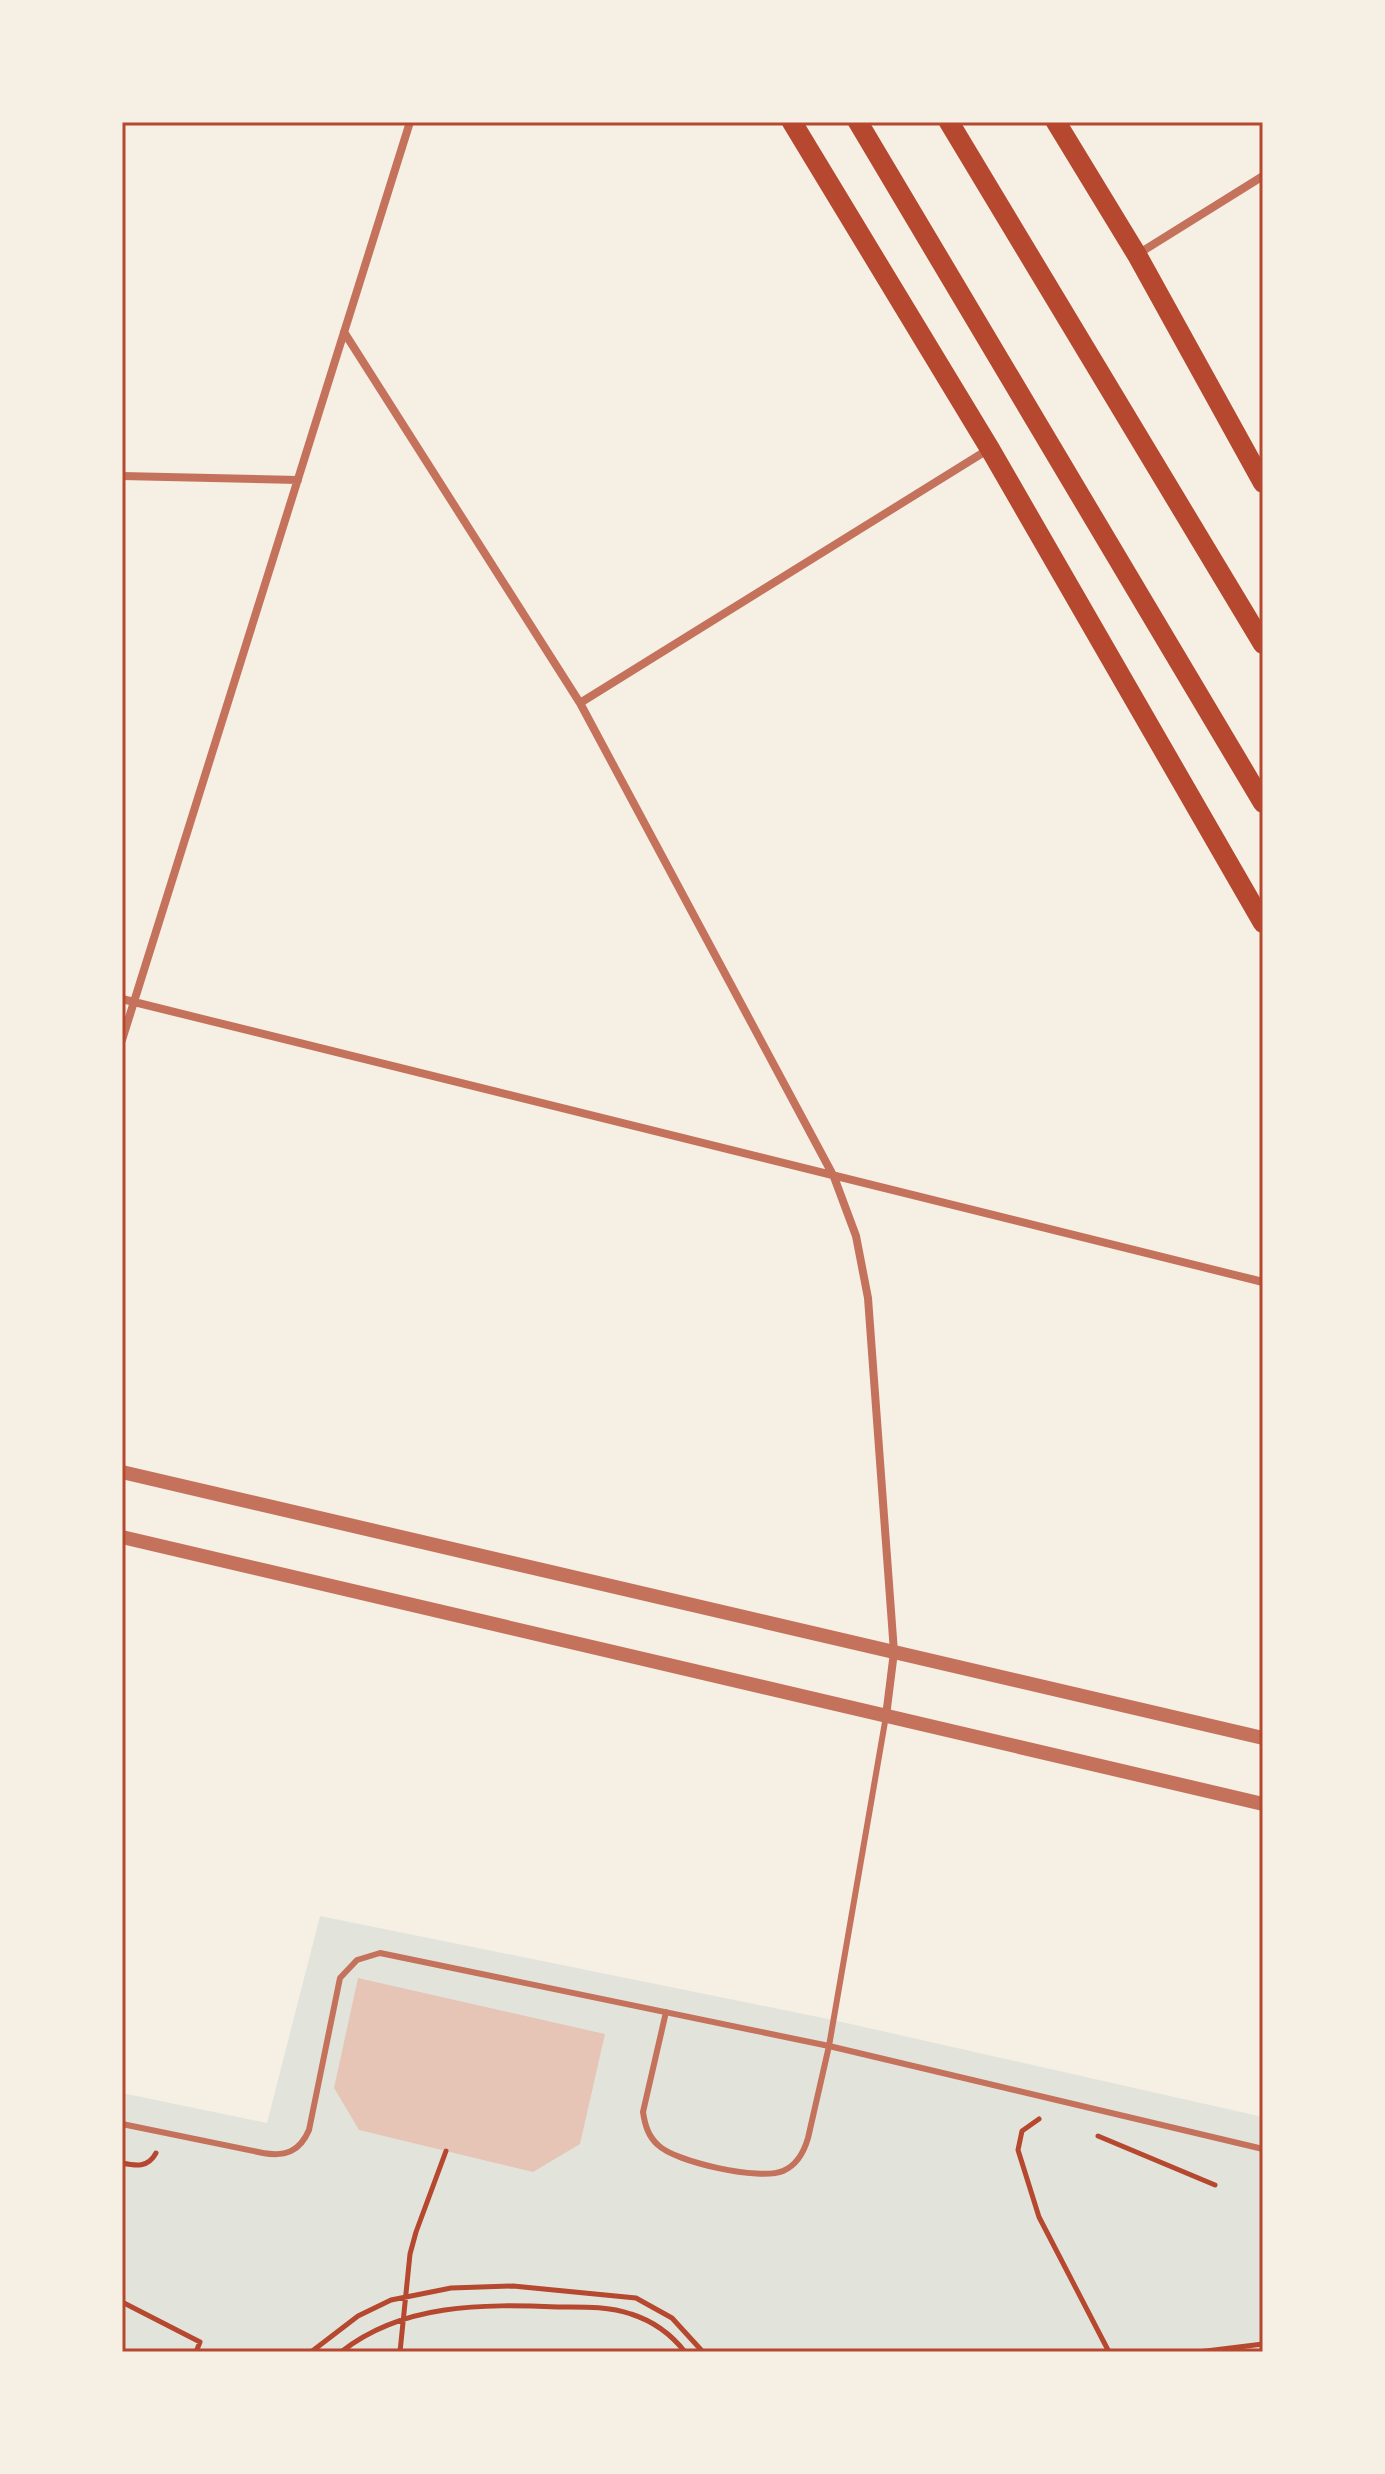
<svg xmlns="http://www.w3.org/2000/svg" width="1385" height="2474" viewBox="0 0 1385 2474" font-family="Bitter,serif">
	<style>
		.green { fill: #e2e4dc }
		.building { fill: #e6c5b7 }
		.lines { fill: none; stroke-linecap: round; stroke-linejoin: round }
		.path { stroke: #b5482f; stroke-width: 5 }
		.service { stroke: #c5725c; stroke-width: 6 }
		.minor { stroke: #c5725c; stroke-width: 8 }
		.tertiary { stroke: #c5725c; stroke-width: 14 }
		.primary { stroke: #b5482f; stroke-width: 20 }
		.neatline { fill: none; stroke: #b5482f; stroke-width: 3 }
	</style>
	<rect width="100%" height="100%" fill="#f6efe4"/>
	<path class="green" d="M 320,1916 L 833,2020 L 1263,2117 L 1263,2352 L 122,2352 L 122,2093 L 267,2123 Z"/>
	<path class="building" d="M 358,1978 L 605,2034 L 580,2144 L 533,2172 L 359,2130 L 334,2088 Z"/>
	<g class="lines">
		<path class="path" d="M 1039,2119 L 1022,2131 L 1018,2150 L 1039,2217 L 1109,2352
			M 1098,2136 L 1215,2185
			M 122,2163 C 136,2166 148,2168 156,2153
			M 122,2302 L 200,2342 L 196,2352
			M 122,2350 L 123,2352
			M 311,2352 L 358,2316 L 391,2300 L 451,2288 L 513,2286 L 636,2298 L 672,2318 L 703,2352
			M 341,2352 C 403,2303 483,2304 558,2307 C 582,2307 608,2306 631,2314 C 653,2321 671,2334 685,2352
			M 400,2352 L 410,2254 L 416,2232 L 446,2151
			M 1198,2352 L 1263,2344"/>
		<path class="service" d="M 666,2012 L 643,2112 C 645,2125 648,2136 658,2145 C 675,2162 760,2181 783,2171 C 797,2165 804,2152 808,2138 L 829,2046 L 886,1716
			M 122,2124 L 263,2153 C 286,2157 300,2151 309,2130 L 340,1978 L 357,1960 L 380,1953 L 829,2046 L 1263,2149"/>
		<path class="minor" d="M 1138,254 L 1263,176
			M 344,332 L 580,703 L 834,1177 L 856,1236 L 868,1298 L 894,1652 L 886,1716
			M 122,476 L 298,480
			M 580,703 L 989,449
			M 122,999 L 1263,1282
			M 122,1040 L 410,122"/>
		<path class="tertiary" d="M 122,1472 L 1263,1738
			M 122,1537 L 1263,1804"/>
		<path class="primary" d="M 792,122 L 990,449 L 1263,923
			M 858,122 L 1263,803
			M 949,122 L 1263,644
			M 1056,122 L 1137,255 L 1263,483"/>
	</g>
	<rect width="1385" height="2474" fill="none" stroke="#f6efe4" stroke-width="248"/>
	<rect x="124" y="124" width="1137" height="2226" class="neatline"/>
</svg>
